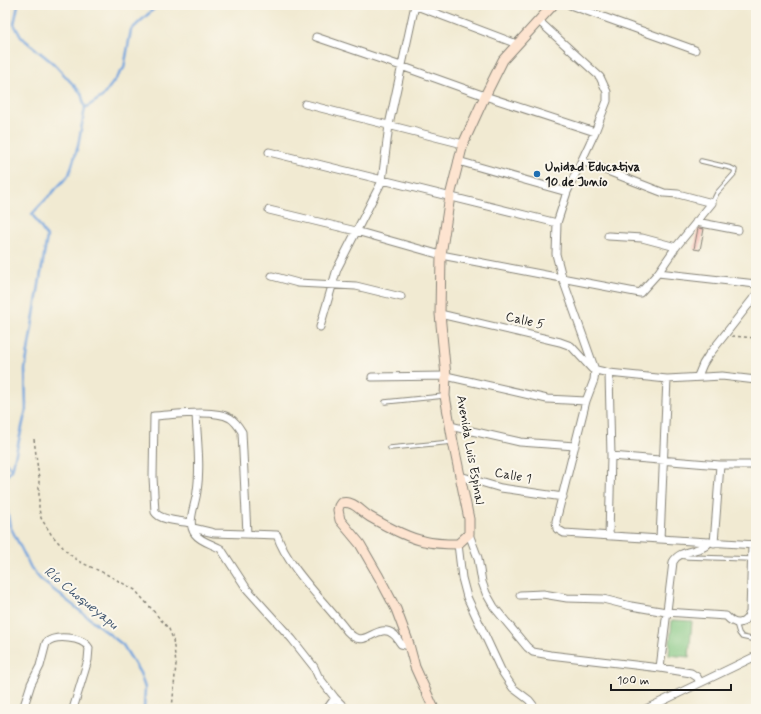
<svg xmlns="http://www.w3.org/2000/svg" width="761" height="714" viewBox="0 0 761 714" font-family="Mynerve,sans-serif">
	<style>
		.green { fill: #82c681; stroke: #4f714e }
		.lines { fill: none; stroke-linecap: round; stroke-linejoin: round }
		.stream { stroke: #73a4dd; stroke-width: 2.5 }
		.building { fill: #f4aba4 }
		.lane-casing { stroke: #868377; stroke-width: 5.5 }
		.street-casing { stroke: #868377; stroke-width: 9 }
		.secondary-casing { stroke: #868377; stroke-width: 11 }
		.path { stroke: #868377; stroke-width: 1.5; stroke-dasharray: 3 3; stroke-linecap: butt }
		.lane { stroke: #fff; stroke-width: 3.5 }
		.street { stroke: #fff; stroke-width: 7 }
		.secondary { stroke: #fde4d0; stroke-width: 9 }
		.poi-dot { fill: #1f6fb2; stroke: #fbf7ec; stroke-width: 1.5 }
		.labels { text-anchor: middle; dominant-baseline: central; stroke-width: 4; stroke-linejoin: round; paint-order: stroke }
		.poi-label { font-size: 13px; font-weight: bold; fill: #1c1c1c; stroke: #fbf7ec; text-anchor: start }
		.street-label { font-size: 13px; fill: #1c1c1c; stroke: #fbf7ec }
		.water-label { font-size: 14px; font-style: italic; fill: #435973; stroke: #fbf7ec }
	</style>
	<rect width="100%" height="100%" fill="#fbf7ec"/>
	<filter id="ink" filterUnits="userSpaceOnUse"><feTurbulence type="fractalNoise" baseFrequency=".025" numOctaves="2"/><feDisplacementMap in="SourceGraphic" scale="8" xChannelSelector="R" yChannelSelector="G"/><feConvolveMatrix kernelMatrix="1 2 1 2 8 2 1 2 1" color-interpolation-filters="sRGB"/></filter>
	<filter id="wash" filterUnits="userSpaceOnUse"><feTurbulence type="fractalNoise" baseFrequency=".012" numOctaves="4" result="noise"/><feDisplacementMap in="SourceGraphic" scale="16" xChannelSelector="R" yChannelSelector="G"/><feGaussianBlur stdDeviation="0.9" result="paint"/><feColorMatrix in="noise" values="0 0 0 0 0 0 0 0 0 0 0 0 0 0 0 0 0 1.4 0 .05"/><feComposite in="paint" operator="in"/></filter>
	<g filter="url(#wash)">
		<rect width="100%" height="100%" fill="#f1ead2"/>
		<path class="green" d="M 672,620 L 692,621 L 689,657 L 669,655 Z"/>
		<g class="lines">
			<path class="stream" d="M 18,5 L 14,24 L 21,37 L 54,64 L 81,93 L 85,108
				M 5,461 L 12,470
				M 5,477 L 12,470 L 26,410 L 25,369 L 47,237 L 32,214 L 69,175 L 78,146 L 85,108 L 102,97 L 124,68 L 131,30 L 158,5
				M 5,500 L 10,526 L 31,568 L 40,579 L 123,645 L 140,673 L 145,688 L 144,709"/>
		</g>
		<g id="blocks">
			<path class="building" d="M 698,228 L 704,229 L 700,250 L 694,249 Z"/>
		</g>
	</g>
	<g filter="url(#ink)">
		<use href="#blocks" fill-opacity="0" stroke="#868377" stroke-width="1"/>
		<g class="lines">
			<defs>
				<path id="lane" d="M 701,161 L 731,168 L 735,170 L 734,174 L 717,193 L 712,203
					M 385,402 L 444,396
					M 390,448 L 452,442
					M 680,556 L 688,557 L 751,559
					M 736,623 L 739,633 L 742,637 L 751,639 L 756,635"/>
				<path id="street" d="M 414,5 L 517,44
					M 570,5 L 695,50
					M 539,21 L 600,77 L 607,92 L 607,101 L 595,132 L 567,192 L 557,223 L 556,254 L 562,277 L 595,370 L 594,380 L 586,401 L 556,521 L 557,529 L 564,533 L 756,545
					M 316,37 L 401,66 L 485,96 L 595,132
					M 305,104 L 463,144
					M 269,152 L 557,223
					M 458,161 L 567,192
					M 269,210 L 356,231 L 441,255 L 640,293 L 658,273 L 676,247 L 712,203 L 678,194 L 664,193 L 582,161
					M 696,222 L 738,230
					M 608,236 L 642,238 L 676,247
					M 658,273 L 756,284
					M 272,276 L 298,283 L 356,286 L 401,297
					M 440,314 L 560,342 L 571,346 L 592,369 L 609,373 L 667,379 L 722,376 L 756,380
					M 320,327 L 337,269 L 382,181 L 389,125 L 415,5
					M 609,373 L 611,456 L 609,536
					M 698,376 L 703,364 L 708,356 L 756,295
					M 372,377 L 446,376 L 547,399 L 586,401
					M 196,414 C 197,439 201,466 197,491 C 196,504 186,522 195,534 C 201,542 213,544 221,549 L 247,589 L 292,639 L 314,667 L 318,676 L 335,698 L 346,709
					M 450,426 L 520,442 L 575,446
					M 611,456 L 720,465 L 756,465
					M 460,476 L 501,488 L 563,497
					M 191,523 C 182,521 160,521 155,512 L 153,477 L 154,416 C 173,415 214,409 230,418 C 235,421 239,427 242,432 L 247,534
					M 193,528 L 214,533 L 277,535 C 287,567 326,603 347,631 C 349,633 352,636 354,637 C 367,645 379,623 393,634 C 397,636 398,641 401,644 L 410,646
					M 469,534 L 478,558 L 482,582 L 486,593 L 494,607 L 527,647 L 533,652 L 550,655 L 660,668 L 691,673 L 697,677 L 700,682
					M 660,539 L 667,379
					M 714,543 L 720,465
					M 458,544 L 462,578 L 467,597 L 501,670 L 513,688 L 529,700 L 536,709
					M 520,595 L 543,594 L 567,598 L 603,599 L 631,606 L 666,612 L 726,616 C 735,626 745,626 750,612 L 752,545
					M 660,668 L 673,562 C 680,548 703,553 709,542
					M 23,709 L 31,684 L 40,666 L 46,643 C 55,634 83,637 89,648 L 88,660 L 73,709
					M 327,709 L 335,698
					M 646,709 L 756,656"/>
				<path id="secondary" d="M 434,709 L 415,667 L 408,641 L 396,609 L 379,577 L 360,544 L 340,520 L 338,510 L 339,506 L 341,503 C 354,500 360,511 370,517 C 384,525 408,538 424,541 C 435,544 446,544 458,544 L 469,534 L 469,519 L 453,442 L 445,396 L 446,376 L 440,314 L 441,255 L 450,196 L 463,144 L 485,96 L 503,60 L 553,5"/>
			</defs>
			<use href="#lane" class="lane-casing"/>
			<use href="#street" class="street-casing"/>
			<use href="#secondary" class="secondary-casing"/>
			<path class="path" d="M 732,336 L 756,338
				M 34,439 L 39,478 L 39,509 L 41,518 L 51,534 L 68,553 L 80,562 L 106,574 L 135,590 L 169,629 L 173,639 L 176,664 L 172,709"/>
			<use href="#lane" class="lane"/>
			<use href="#street" class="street"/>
			<use href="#secondary" class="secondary"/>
		</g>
	</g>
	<circle class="poi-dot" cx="537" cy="174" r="4"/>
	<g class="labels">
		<g class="poi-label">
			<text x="545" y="167">Unidad Educativa<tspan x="545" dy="15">10 de Junio</tspan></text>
		</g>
		<g class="street-label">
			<text transform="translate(525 321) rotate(13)">Calle 5</text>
			<text transform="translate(470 450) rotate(80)">Avenida Luis Espinal</text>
			<text transform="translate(513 476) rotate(11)">Calle 1</text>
		</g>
		<g class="water-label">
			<text transform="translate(81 598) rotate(39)">Río Choqueyapu</text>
		</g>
	</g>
	<rect width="761" height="714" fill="none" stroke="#fbf7ec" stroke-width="20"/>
	<path d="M611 684v6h120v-6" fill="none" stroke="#1c1c1c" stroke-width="2"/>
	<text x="617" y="684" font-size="12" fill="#1c1c1c" stroke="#fbf7ec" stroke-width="3" paint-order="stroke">100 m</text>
</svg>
